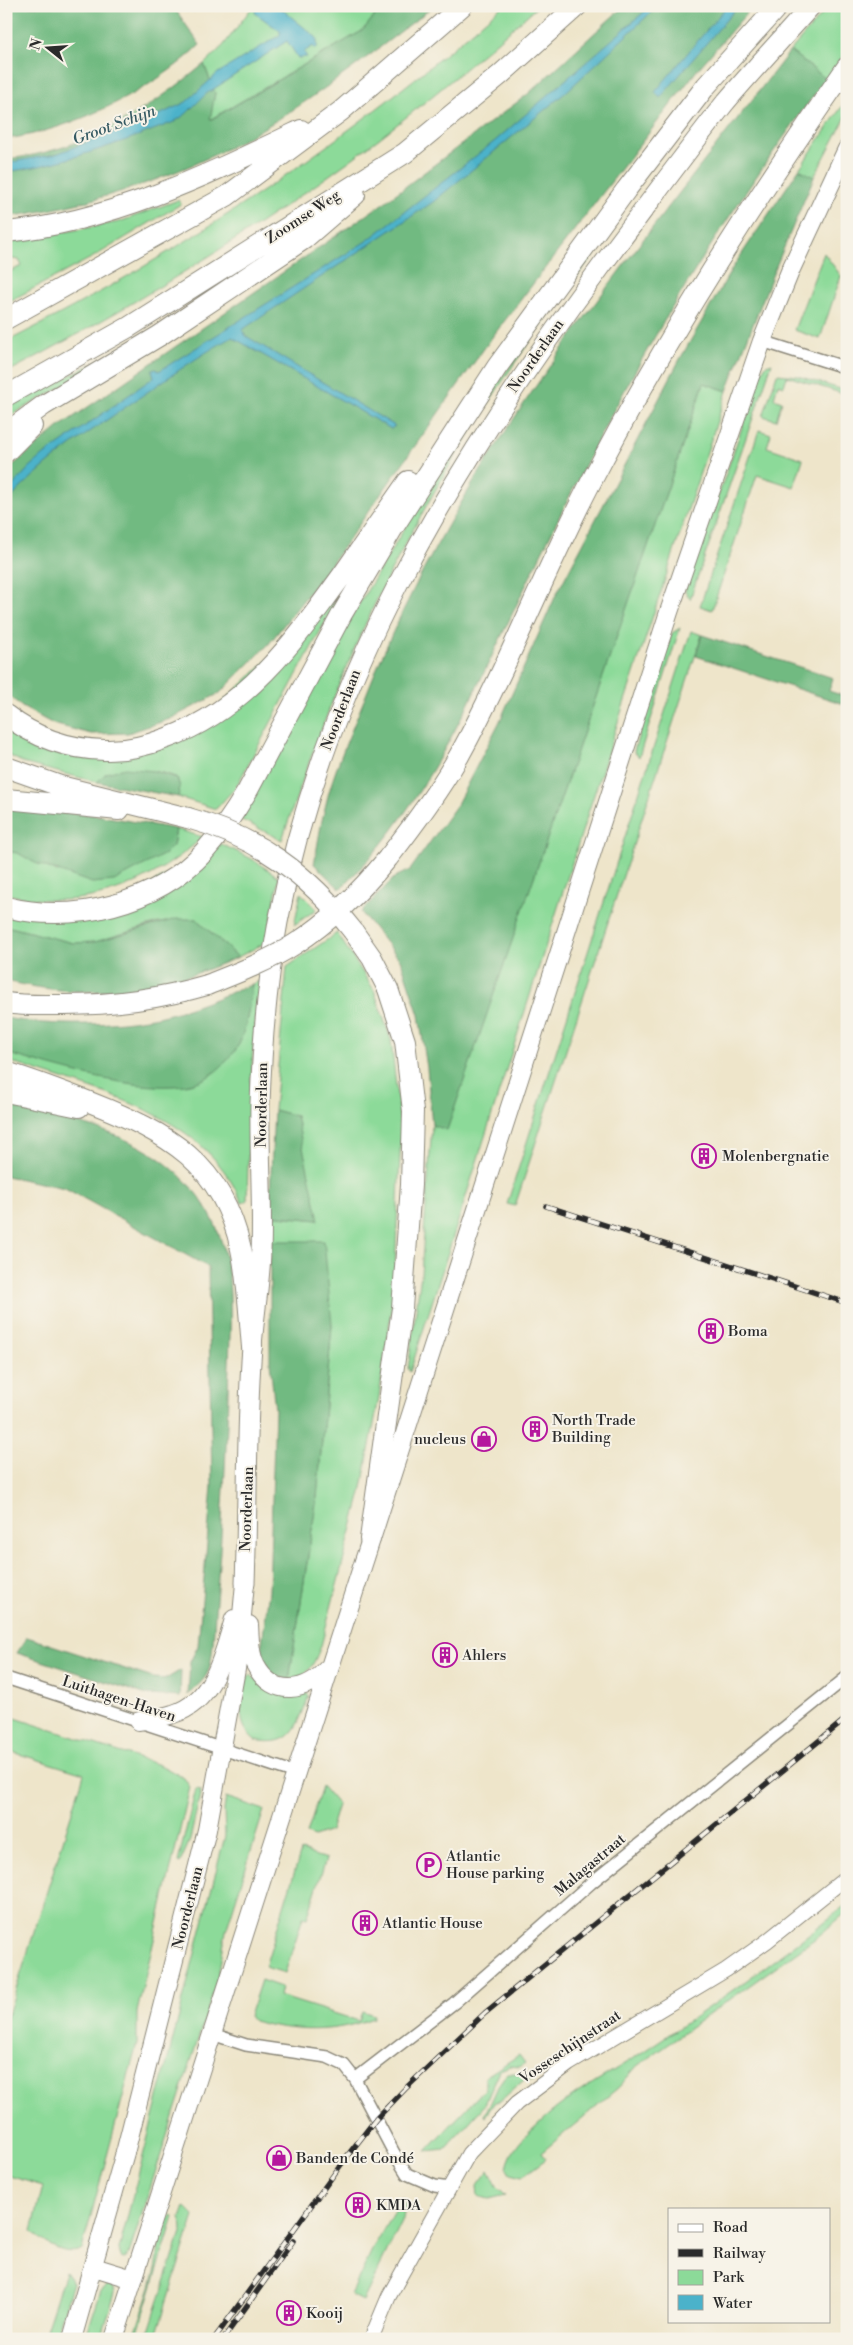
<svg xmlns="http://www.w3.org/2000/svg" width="853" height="2345" viewBox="0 0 853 2345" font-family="'Libre Bodoni',serif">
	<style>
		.green { fill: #8cda99; stroke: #5c8262 }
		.forest { fill: #71ba81; stroke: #4e7256 }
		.water { fill: #4bb2ca; stroke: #3b6e7a }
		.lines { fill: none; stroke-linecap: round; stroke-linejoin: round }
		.minor-casing { stroke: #8c887a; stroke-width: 14 }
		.tertiary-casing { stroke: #8c887a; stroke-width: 16 }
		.primary-casing { stroke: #8c887a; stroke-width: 20 }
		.trunk-casing { stroke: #8c887a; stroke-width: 21 }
		.motorway-casing { stroke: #8c887a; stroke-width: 22 }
		.minor { stroke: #fff; stroke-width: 11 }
		.tertiary { stroke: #fff; stroke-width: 14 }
		.primary { stroke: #fff; stroke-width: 18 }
		.trunk { stroke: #fff; stroke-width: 19 }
		.motorway { stroke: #fff; stroke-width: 20 }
		.rail-casing { stroke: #2b2b2b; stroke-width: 5.5 }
		.rail { stroke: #f7f3e8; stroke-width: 4; stroke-dasharray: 11; stroke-linecap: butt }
		.motorway-bridge-casing { stroke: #8c887a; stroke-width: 22; stroke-linecap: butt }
		.motorway-bridge { stroke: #fff; stroke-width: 20 }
		.labels { text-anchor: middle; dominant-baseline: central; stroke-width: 4; stroke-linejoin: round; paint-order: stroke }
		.street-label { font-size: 15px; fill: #2b2b2b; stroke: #f7f3e8 }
		.poi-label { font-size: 15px; fill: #2b2b2b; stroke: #f7f3e8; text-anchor: start }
		.water-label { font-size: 16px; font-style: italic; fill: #365a63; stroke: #f7f3e8 }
	</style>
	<rect width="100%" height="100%" fill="#f7f3e8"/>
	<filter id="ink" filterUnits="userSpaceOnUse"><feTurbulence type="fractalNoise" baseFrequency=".02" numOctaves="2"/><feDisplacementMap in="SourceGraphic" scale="10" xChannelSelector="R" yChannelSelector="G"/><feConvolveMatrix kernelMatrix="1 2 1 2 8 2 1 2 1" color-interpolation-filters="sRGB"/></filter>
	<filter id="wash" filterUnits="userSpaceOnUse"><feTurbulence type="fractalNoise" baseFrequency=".0096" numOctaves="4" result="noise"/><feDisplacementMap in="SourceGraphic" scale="20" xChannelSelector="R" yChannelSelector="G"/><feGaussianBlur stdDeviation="1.12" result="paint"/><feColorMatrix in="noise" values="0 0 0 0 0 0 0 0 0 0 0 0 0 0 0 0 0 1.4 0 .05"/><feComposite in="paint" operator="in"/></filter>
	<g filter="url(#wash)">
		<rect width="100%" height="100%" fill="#eee5ca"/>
		<path class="green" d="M 253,6 L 377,6 L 374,17 L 362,31 L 209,120 L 215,93 L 204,64 L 223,46 Z
			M 502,6 L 538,6 C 468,67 397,128 320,182 C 220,253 115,316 6,373 L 6,342 C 185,252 351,138 502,6 Z
			M 829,6 L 847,6 L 847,51 L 826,79 L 790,51 Z
			M 847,99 L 847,115 L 814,177 L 799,169 Z
			M 178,200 L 181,204 L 95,256 L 6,303 L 6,273 L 22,266 L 19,260 L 6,258 L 6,243 L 119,222 Z
			M 595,245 L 599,248 C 519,349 448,461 389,575 C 346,660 312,750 282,840 L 240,819 L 311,684 L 457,441 Z
			M 824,253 L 841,276 L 820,339 L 794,330 Z
			M 772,363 L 690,599 L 685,591 L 761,373 L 766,365 Z
			M 93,364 L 96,368 L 6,418 L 6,406 Z
			M 777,374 L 798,376 L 847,391 L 847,395 L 787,376 L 784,386 L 778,384 L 774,398 L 782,401 L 776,420 L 763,416 Z
			M 704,383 L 727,391 L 588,813 L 410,1372 L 408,1369 L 421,1274 L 432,1125 L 447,1129 Z
			M 759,430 L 771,434 L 767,447 L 803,459 L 794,487 L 757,475 L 712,610 L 700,606 Z
			M 341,593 L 236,787 L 216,809 L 178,797 L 180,787 L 177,778 C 156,767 130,772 106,773 L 97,782 L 26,764 L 6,754 L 6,724 L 59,752 L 180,741 Z
			M 680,628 L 639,757 L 634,752 L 635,747 L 672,633 Z
			M 691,631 L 702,635 L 515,1206 L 507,1204 Z
			M 176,829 L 203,837 C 145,889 83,912 6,894 L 6,851 L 18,853 L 57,872 L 173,846 Z
			M 221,844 L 250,858 L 279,877 L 267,942 L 238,957 L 196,919 L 158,923 L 95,942 L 73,943 L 6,926 L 6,914 L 92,917 Z
			M 301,893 L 317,909 L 294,925 Z
			M 337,933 L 374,990 L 391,1040 L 401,1132 L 394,1292 L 379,1397 L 361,1493 L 321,1646 C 314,1663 309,1678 289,1680 L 317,1497 L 332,1325 L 270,1241 L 269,1215 L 318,1220 L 296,1116 L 274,1110 L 287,967 Z
			M 260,981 C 250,1054 249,1127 247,1201 L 242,1203 C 202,1108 92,1092 6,1060 L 6,1053 L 96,1077 L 246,1025 L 252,984 Z
			M 251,1675 L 257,1681 L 307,1693 L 309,1696 C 297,1726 293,1748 255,1740 C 233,1722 243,1701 247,1677 Z
			M 6,1715 L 162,1766 L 184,1778 L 190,1787 L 137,2012 L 137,2044 L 82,2249 C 66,2258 44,2243 32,2231 L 43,2186 L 6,2175 L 6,2021 L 84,1774 L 6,1750 Z
			M 322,1786 L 338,1805 L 330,1831 L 314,1837 L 307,1834 Z
			M 196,1789 L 201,1790 L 190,1840 L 180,1863 L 178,1862 Z
			M 226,1797 L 264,1810 L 226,1931 L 218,1977 L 129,2254 L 125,2258 L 121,2257 L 119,2250 L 225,1836 L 224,1810 Z
			M 301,1851 L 326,1859 L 307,1918 L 303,1917 L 285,1973 L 265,1967 Z
			M 847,1904 L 847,1912 L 816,1938 L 637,2066 L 619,2087 L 541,2153 L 546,2159 L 522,2177 L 510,2174 L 507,2169 C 510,2147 531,2131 547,2116 C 576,2091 610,2074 641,2053 C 712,2006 781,1957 847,1904 Z
			M 261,1980 L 281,1987 L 279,1996 L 359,2021 L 362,2011 L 374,2015 L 373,2018 C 333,2034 294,2032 253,2021 L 249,2016 Z
			M 519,2055 L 525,2063 L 520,2067 L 510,2066 L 500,2070 L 484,2106 L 445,2149 L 426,2151 L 485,2089 L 485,2077 Z
			M 556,2058 L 560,2059 L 533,2080 L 525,2079 L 500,2101 L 495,2102 L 485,2116 L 484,2114 C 494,2102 496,2083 508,2073 L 534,2074 Z
			M 489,2170 L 497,2186 L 506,2195 L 489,2199 L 478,2196 L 477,2186 Z
			M 402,2197 L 405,2206 L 403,2219 L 363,2301 L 351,2295 L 372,2250 Z
			M 185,2207 L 194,2216 L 156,2336 L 148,2334 L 182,2230 L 181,2218 Z
			M 172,2215 L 174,2217 L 136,2339 L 133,2339 C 141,2316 150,2292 156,2269 C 160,2250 156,2229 172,2215 Z
			M 65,2272 L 73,2283 L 55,2339 L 43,2339 Z
			M 108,2284 L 113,2285 L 115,2292 L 101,2339 L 85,2339 L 101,2290 Z"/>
		<path class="forest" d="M 6,6 L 173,6 L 200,45 C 154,90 70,131 6,139 Z
			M 377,6 L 434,6 C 370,55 305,107 234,145 C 163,182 86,206 6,217 L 6,159 C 82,152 148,111 204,64 L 215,93 L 210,120 L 362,31 L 374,17 Z
			M 624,6 L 753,6 L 698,69 L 493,336 L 327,570 L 268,645 L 220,693 L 170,719 L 128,733 L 91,734 L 53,724 L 22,707 L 6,693 L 6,471 L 59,427 L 385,202 L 528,94 Z
			M 790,51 L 826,79 C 737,199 656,325 589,458 C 559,516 531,575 503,633 C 459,725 415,818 340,889 L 314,864 C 318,845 320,826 325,808 C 333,771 350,735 364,700 C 459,456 633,255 790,51 Z
			M 799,169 L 814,177 L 774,271 L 727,391 L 704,383 L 447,1130 L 432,1125 L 427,1068 L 419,1015 L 401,961 L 361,912 L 395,877 L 410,870 L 456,806 L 499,723 L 556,595 L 680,359 L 733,267 Z
			M 702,635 L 833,678 L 829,691 L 847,697 L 847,705 L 696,656 Z
			M 125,768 L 154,771 L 177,778 L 180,787 L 178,797 L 97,782 L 106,773 Z
			M 6,808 L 96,815 L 176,829 L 173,846 L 165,854 L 114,881 L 92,883 L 35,863 L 18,853 L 6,851 Z
			M 176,919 L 196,919 L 238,957 C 159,992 91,1001 6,981 L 6,926 L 73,943 L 95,942 Z
			M 252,984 C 249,1006 247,1032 235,1051 C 225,1064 210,1079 194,1083 C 146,1096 54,1067 6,1053 L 6,1018 C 51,1027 117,1026 162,1016 C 193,1009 223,996 252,984 Z
			M 6,1105 C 79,1123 154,1134 201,1200 C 217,1222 226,1250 229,1277 C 232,1316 229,1355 228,1394 C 226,1463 222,1532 216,1601 C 214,1618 214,1658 208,1672 C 204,1681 195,1688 188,1695 L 190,1662 L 198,1646 L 212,1486 L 208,1267 L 65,1188 L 6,1176 Z
			M 274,1110 L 296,1116 L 319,1220 L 269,1215 Z
			M 270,1241 L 324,1241 L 332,1325 L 317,1497 L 289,1680 L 277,1677 L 269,1670 L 263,1662 L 261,1650 L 269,1591 L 275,1410 L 270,1362 Z
			M 27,1637 L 153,1678 L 166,1679 L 181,1670 L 180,1697 L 147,1695 L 17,1653 Z"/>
		<path class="water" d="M 256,6 L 278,6 L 317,38 L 317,48 L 315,49 L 313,46 L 304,52 L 307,57 L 298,58 L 287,41 L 206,94 L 186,114 L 174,122 C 120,143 64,164 6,172 L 6,163 L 56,154 L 163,113 L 186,102 L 218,73 L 280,35 L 280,31 L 255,13 Z
			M 651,6 L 658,6 L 565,93 L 433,202 L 242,330 L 246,336 L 395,426 L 391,429 L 232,337 C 196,357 164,381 130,404 C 87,434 40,464 6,504 L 6,493 L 30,467 L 44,455 L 150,380 L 154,377 L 152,370 L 156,369 L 159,371 L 368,240 L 495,141 Z
			M 727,6 L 738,6 L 660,98 L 655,92 Z"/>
	</g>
	<g filter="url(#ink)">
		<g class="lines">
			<defs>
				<path id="minor" d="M 762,341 L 847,368
					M 6,1678 L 296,1773
					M 212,2034 L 246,2045 L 327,2057 L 344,2065 L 355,2079 L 394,2153 L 407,2174 L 435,2186 L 449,2188
					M 355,2079 L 454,2003 L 591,1883 L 847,1677"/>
				<path id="tertiary" d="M 371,2339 L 389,2296 L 469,2153 L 517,2103 L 569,2064 L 726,1970 L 767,1941 L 847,1877"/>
				<path id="primary" d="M 249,1625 C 250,1638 249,1654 256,1666 C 273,1698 307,1692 328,1668
					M 139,1721 C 150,1719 162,1718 173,1714 C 214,1702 224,1653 234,1619
					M 94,2267 L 133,2279
					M 72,2339 L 126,2149 L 207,1830 L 238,1658 L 245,1583
					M 114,2339 L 669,612 L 762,341 L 791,269 L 847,149"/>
				<path id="trunk" d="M 245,1583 C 248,1505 246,1425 252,1347 C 254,1316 260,1284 261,1252 C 263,1203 259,1153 260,1104 C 262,1044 267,982 278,922 C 325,676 455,462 603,264 C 643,211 683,156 724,104 C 752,71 782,39 811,6"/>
				<path id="motorway" d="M 6,232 C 111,222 207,175 301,130
					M 6,319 L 227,196 L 341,111 L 462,6
					M 6,396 L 129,327 L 405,153 L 500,75 L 577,6
					M 6,433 L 44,405 L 159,336 L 304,239 L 355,195
					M 6,452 L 32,426
					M 6,715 C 34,737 68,749 104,750 C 126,751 146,746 167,738 C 245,710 294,642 341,577 C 363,545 386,513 408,481
					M 6,767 L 60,786 L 188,818
					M 6,799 L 119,810
					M 388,858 C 414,825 438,792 459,756 C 508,667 544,572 591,482 C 666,337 754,201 847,67
					M 6,907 C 74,924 156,904 204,852 C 221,833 235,812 248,790 L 342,614 L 393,528 L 497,367 L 626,190 L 706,86 L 778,6
					M 353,931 L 372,958 L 388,989 L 405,1041 L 413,1111 L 411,1185 L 402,1308 L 370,1539
					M 6,1003 C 26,1006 44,1005 64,1005 C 113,1005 159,999 207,985
					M 6,1072 C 35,1081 64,1092 92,1103 C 168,1133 222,1163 241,1249 C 248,1281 249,1315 252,1347
					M 6,1092 L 79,1107"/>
			</defs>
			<use href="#minor" class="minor-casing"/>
			<use href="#tertiary" class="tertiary-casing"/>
			<use href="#primary" class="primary-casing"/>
			<use href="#trunk" class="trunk-casing"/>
			<use href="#motorway" class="motorway-casing"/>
			<use href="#minor" class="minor"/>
			<use href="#tertiary" class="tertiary"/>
			<use href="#primary" class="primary"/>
			<use href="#trunk" class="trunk"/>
			<use href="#motorway" class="motorway"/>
			<defs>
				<path id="rail" d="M 546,1206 L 847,1303
					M 214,2339 L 348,2155 L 376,2119 L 405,2089 L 485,2013 L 847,1718
					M 223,2339 L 293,2241"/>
			</defs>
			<use href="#rail" class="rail-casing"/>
			<use href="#rail" class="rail"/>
			<defs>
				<path id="motorway-bridge" d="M 188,818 C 259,838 308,874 353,931
					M 207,985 C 237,973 267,962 295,944 C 331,921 361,891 388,858"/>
			</defs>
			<use href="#motorway-bridge" class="motorway-bridge-casing"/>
			<use href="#motorway-bridge" class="motorway-bridge"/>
		</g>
	</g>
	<defs>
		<symbol id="building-ring" viewBox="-11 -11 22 22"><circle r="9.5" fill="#f7f3e8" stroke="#b5179e" stroke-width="1.5"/><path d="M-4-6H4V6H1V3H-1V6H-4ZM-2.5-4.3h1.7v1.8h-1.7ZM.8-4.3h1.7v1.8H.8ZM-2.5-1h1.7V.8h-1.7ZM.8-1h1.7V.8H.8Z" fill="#b5179e"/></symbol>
		<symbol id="shop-ring" viewBox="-11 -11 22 22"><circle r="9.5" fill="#f7f3e8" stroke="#b5179e" stroke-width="1.5"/><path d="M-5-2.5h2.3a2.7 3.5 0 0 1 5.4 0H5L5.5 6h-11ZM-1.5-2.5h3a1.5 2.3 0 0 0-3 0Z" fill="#b5179e"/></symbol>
		<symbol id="parking-ring" viewBox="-11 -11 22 22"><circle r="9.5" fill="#f7f3e8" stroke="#b5179e" stroke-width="1.5"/><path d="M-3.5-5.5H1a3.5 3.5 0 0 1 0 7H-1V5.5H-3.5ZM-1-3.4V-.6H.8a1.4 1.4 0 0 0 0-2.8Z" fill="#b5179e"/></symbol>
	</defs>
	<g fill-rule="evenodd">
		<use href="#building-ring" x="690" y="1142" width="28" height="28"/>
		<use href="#building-ring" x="697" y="1317" width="28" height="28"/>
		<use href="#building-ring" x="521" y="1415" width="28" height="28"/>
		<use href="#shop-ring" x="470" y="1425" width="28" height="28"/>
		<use href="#building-ring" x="431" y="1641" width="28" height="28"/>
		<use href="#parking-ring" x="415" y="1851" width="28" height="28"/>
		<use href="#building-ring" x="351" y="1909" width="28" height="28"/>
		<use href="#shop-ring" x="265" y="2144" width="28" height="28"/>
		<use href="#building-ring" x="344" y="2191" width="28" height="28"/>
		<use href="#building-ring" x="275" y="2299" width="28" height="28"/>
	</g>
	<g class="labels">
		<g class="street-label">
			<text transform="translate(303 217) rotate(-33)">Zoomse Weg</text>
			<text transform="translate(536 356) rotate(-55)">Noorderlaan</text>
			<text transform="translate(341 710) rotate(-69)">Noorderlaan</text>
			<text transform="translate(262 1105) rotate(-89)">Noorderlaan</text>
			<text transform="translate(247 1509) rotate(-88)">Noorderlaan</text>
			<text transform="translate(119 1699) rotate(18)">Luithagen-Haven</text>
			<text transform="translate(590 1865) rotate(-40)">Malagastraat</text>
			<text transform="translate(188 1908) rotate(-76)">Noorderlaan</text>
			<text transform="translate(570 2047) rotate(-34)">Vosseschijnstraat</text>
		</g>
		<g class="poi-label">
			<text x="722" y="1156">Molenbergnatie</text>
			<text x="728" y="1331">Boma</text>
			<text x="552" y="1420">North Trade<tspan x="552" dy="17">Building</tspan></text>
			<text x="466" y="1439" text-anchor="end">nucleus</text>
			<text x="462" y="1655">Ahlers</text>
			<text x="446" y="1856">Atlantic<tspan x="446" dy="17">House parking</tspan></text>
			<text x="382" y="1923">Atlantic House</text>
			<text x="296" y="2158">Banden de Condé</text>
			<text x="376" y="2205">KMDA</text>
			<text x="306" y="2313">Kooij</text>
		</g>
		<g class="water-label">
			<text transform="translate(114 125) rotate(-20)">Groot Schijn</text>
		</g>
	</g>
	<rect width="853" height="2345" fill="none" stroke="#f7f3e8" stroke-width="25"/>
	<rect x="668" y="2208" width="162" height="115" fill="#f7f3e8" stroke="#a5a39c"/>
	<rect x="678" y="2224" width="25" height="8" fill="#ffffff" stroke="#a5a39c"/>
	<text x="713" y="2232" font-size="15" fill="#2b2b2b">Road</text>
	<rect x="678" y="2249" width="25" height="8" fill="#2b2b2b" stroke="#a5a39c"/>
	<text x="713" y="2258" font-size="15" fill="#2b2b2b">Railway</text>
	<rect x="678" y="2270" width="25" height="15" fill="#8cda99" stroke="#a5a39c"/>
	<text x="713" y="2282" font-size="15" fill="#2b2b2b">Park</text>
	<rect x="678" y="2295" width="25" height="15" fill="#4bb2ca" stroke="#a5a39c"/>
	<text x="713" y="2308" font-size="15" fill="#2b2b2b">Water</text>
	<g transform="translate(48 48) rotate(287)" stroke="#f7f3e8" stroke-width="4" paint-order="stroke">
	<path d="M0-4L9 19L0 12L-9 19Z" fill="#2b2b2b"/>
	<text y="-8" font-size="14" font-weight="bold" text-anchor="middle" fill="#2b2b2b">N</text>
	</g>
</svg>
